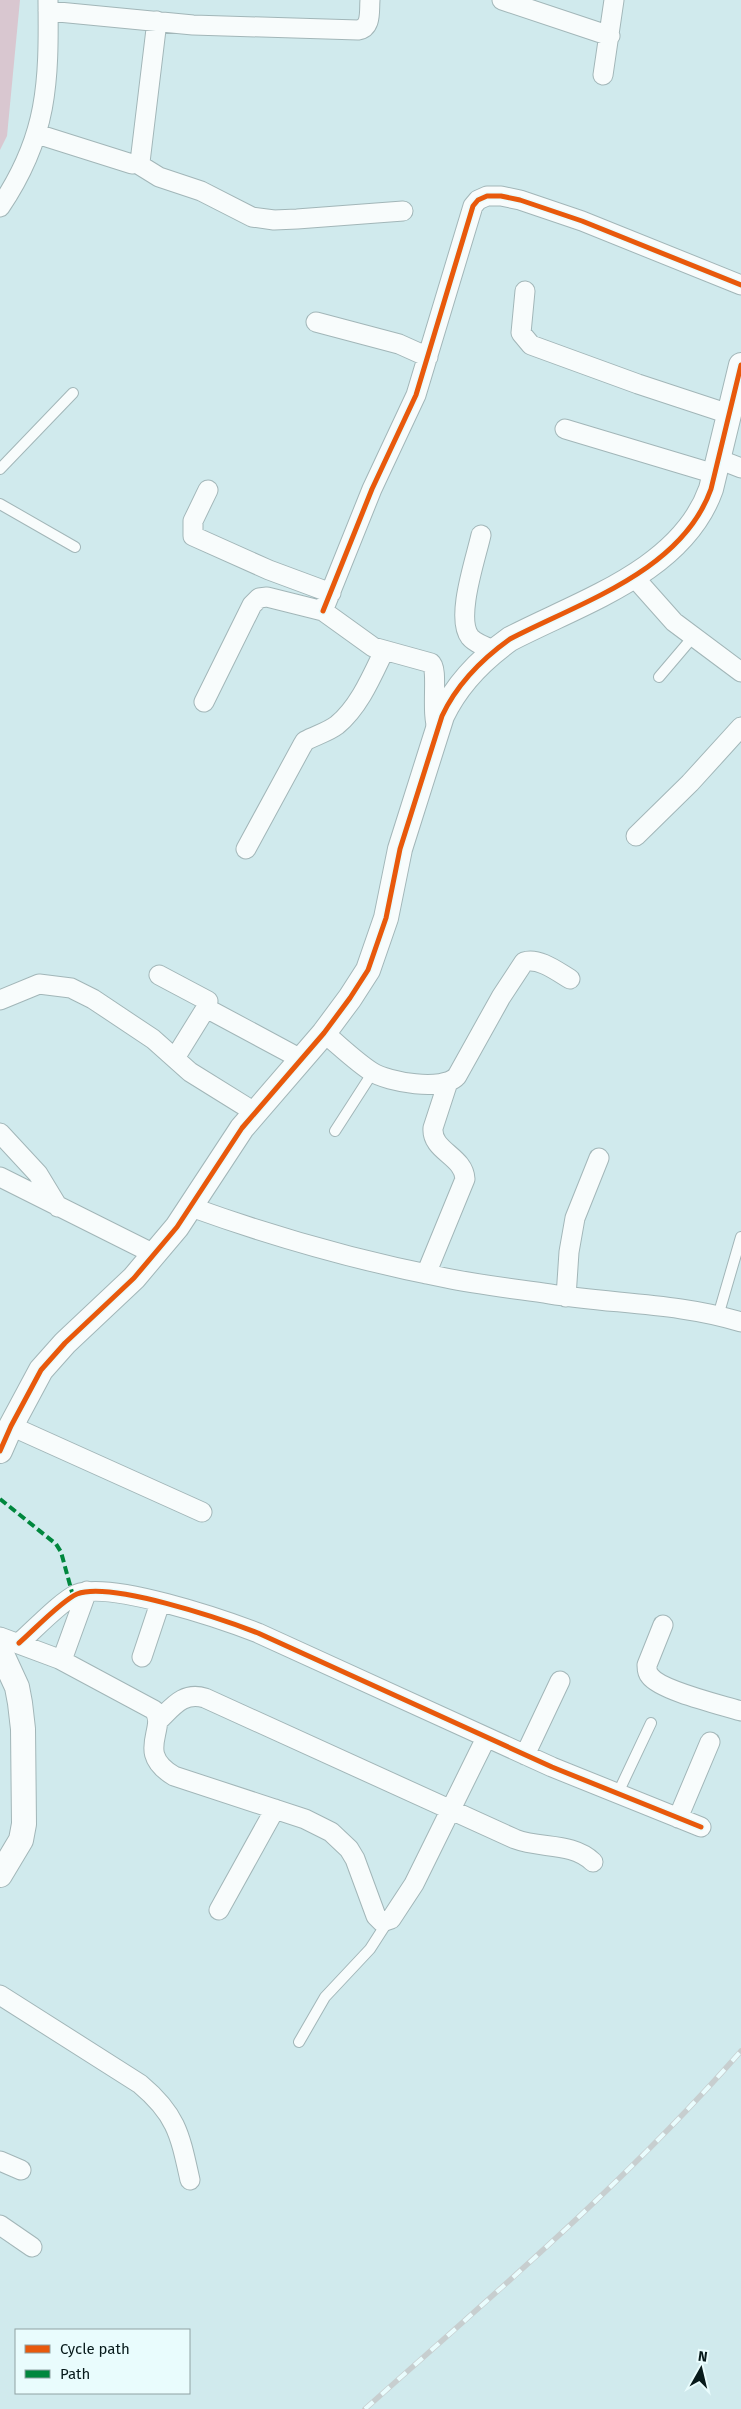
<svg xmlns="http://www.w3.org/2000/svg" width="741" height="2409" viewBox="0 0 741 2409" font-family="'Fira Sans',sans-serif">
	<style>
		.green { fill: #d9c7d0 }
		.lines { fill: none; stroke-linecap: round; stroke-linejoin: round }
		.service-casing { stroke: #a2b6b8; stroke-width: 12 }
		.minor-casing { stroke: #a2b6b8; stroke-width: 21 }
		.tertiary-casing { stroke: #a2b6b8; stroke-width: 26 }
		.service { stroke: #f8fcfc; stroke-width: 10 }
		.minor { stroke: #f8fcfc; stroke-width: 19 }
		.tertiary { stroke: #f8fcfc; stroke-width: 24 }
		.rail-casing { stroke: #c7cecf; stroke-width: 5.5 }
		.rail { stroke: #e9fcfd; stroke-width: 4; stroke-dasharray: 11; stroke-linecap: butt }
		.quiet { stroke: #00873e; stroke-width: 4; stroke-dasharray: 8 4; stroke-linecap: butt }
		.cycleway-casing { stroke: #e9fcfd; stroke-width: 8 }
		.cycleway { stroke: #e8590c; stroke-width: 5 }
	</style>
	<rect width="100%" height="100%" fill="#d0eaed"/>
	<path class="green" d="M 0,0 L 20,0 L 7,136 L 0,150 Z"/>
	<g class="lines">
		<defs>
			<path id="service" d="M 0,469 L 73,393
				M 0,504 L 75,547
				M 659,677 L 693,637
				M 335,1131 L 373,1072
				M 718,1316 L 741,1237
				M 617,1795 L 651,1723
				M 299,2042 L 325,1997 L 370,1949 L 388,1921"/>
			<path id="minor" d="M 502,0 L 610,36
				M 48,11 L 193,25 L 358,30 C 372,28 369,11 370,0
				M 603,75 L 614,0
				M 37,134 L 132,164 L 140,162 L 157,21
				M 138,164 L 159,177 L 201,191 L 252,217 L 274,220 L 297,219 L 403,211
				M 0,207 C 48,136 49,83 48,0
				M 525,291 L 521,333 L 531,345 L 638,384 L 729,414
				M 316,322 L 399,344 L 428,357
				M 565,429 L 715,474
				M 718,459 L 741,468
				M 208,490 L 193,521 L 193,536 L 269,570 L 331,593
				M 481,535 C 476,558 455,618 470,637 C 475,643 486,647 494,650
				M 634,577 L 674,622 L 741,672
				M 323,611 L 372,489 L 416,395 L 473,206 L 478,200 L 487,196 L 501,196 L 520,200 L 582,221 L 741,285
				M 204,702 L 252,605 L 259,598 L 267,597 L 323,611 L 373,647 L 431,663 C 439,669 430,713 438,731
				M 636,836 L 690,783 L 741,727
				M 246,849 L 302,746 L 305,741 C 316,735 328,732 337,725 C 359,707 372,676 384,651
				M 159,975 L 208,1001 L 206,1008 L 175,1058
				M 0,1000 L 39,984 L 71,988 L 93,999 L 153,1039 L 190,1072 L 256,1113
				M 206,1008 L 301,1059
				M 324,1033 C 339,1045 355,1061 372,1072 C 388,1082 443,1092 457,1076 L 501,997 L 524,962 C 539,957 558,972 570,979
				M 0,1133 L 38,1174 L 58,1207
				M 0,1177 L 154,1254
				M 191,1207 C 274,1237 359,1261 446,1278 C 480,1285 516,1289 550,1294 C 613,1304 680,1303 741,1322
				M 426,1274 L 465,1179 C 464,1156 431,1151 433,1128 L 448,1082
				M 566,1297 L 569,1252 L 575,1218 L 599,1158
				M 11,1426 L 202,1512
				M 663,1625 L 647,1665 C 647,1669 647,1673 650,1676 C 661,1691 722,1705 741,1711
				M 0,1637 L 59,1659 L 154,1710 C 168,1729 134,1752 174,1776 L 305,1819 L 331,1832 L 349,1849 L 355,1859 L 376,1916 L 382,1922 L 391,1919 L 414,1884 L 486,1738
				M 19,1643 C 33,1631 61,1601 77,1594 C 110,1581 222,1619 258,1633 L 552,1767 L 701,1827
				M 142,1657 L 160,1603
				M 62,1660 L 87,1591
				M 158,1721 C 172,1708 183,1691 205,1698 L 515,1839 C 541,1849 572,1842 593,1862
				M 525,1755 L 560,1681
				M 678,1818 L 710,1742
				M 219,1910 L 275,1809
				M 0,1995 L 140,2084 C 177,2115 180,2135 190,2180
				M 0,2161 L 21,2170
				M 0,2225 L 32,2247"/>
			<path id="tertiary" d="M 0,1451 L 11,1426 L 41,1370 L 65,1343 L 134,1278 L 177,1227 L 242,1128 L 324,1033 L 350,998 L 368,970 L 386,918 L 400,849 L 442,716 C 457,684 482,659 510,639 C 581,602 682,571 711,489 L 741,365
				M 0,1650 L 17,1687 L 20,1703 L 23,1729 L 24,1824 L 21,1840 L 0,1875"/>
		</defs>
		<use href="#service" class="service-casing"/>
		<use href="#minor" class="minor-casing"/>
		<use href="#tertiary" class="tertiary-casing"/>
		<use href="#service" class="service"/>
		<use href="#minor" class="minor"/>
		<use href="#tertiary" class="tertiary"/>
		<defs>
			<path id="rail" d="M 365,2409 C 494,2294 626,2182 741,2051"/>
		</defs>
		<use href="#rail" class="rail-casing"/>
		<use href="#rail" class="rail"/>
		<path class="quiet" d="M 0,1499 L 56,1544 L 61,1552 L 73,1596"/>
		<defs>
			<path id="cycleway" d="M 323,611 L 372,489 L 416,395 L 473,206 L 478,200 L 487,196 L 501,196 L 520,200 L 582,221 L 741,285
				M 0,1451 L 11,1426 L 41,1370 L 65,1343 L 134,1278 L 177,1227 L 242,1128 L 324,1033 L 350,998 L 368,970 L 386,918 L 400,849 L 442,716 C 457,684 482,659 510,639 C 581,602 682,571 711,489 L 741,365
				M 19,1643 C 33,1631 61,1601 77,1594 C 110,1581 222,1619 258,1633 L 552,1767 L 701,1827"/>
		</defs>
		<use href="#cycleway" class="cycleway-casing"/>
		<use href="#cycleway" class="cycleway"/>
	</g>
	<rect x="15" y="2329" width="175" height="65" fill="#e9fcfd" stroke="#8fa2a3"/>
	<rect x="25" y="2345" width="25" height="8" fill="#e8590c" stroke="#8fa2a3"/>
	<text x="60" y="2354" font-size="15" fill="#071a1b">Cycle path</text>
	<rect x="25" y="2370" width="25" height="8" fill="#00873e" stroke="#8fa2a3"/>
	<text x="60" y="2379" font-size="15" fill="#071a1b">Path</text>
	<g transform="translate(701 2369) rotate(8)" stroke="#e9fcfd" stroke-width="4" paint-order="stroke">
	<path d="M0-4L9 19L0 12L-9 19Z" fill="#071a1b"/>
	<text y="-8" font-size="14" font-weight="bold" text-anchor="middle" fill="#071a1b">N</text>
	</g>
</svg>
